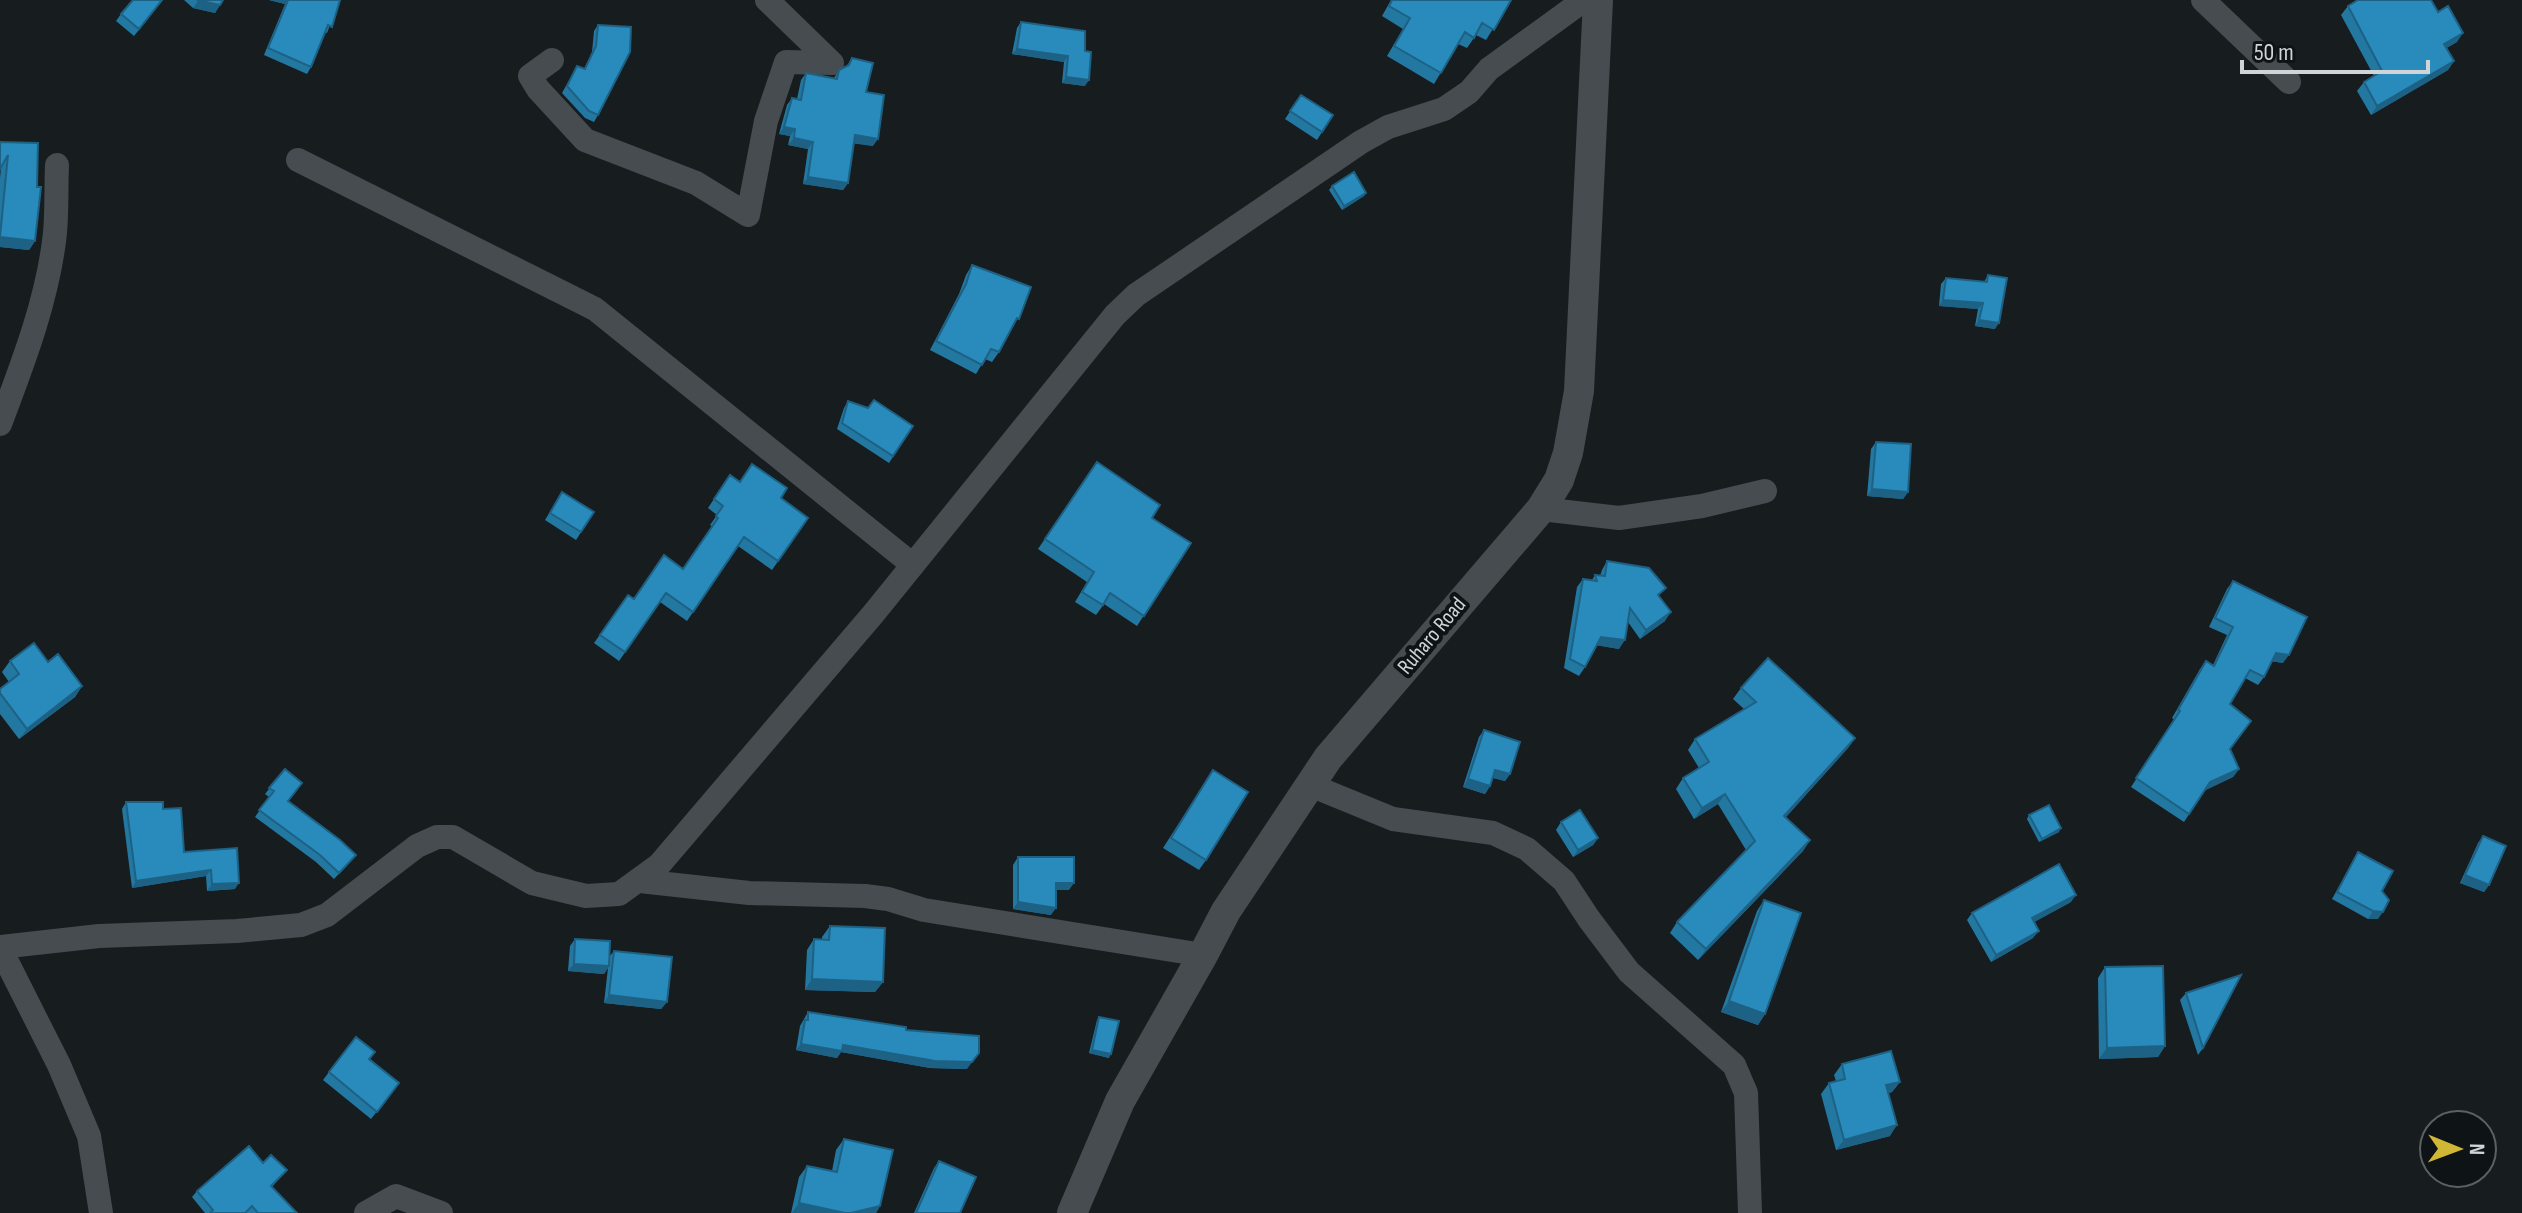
<svg xmlns="http://www.w3.org/2000/svg" width="2522" height="1213" viewBox="0 0 2522 1213" font-family="'Sofia Sans Condensed',sans-serif">
	<style>
		.lines { fill: none; stroke-linecap: round; stroke-linejoin: round }
		.minor { stroke: #464c4f; stroke-width: 24 }
		.tertiary { stroke: #464c4f; stroke-width: 30 }
		.wall { fill: #2378a2 }
		.shaded-wall { fill: #1d6184 }
		.building { fill: #298bbc; stroke: #1d6184; stroke-width: 2 }
		.labels { text-anchor: middle; dominant-baseline: central; stroke-width: 8; stroke-linejoin: round; paint-order: stroke }
		.street-label { font-size: 22px; fill: #d1d4d6; stroke: #0e1316 }
	</style>
	<rect width="100%" height="100%" fill="#171c1f"/>
	<g class="lines">
		<path class="minor" d="M 2203,0 L 2289,82
			M 552,60 L 530,76 L 538,89 L 585,140 L 696,183 L 748,215 L 766,121 L 786,62 L 832,63 L 767,0
			M 298,160 L 595,309 L 913,565
			M 0,424 C 23,363 48,299 55,233 C 57,211 56,188 57,165
			M 1541,509 L 1619,518 L 1702,506 L 1765,491
			M 1310,785 L 1393,819 L 1493,833 L 1527,849 L 1564,881 L 1589,919 L 1629,972 L 1734,1065 L 1746,1093 L 1750,1213
			M 640,881 L 749,893 L 865,896 L 888,899 L 924,910 L 1203,955
			M 0,947 L 99,936 L 237,931 L 301,925 L 327,915 L 417,846 L 437,837 L 453,837 L 532,883 L 586,896 L 619,894 L 659,865 L 874,613 L 1115,315 L 1136,295 L 1361,142 L 1388,127 L 1444,109 L 1469,92 L 1489,69 L 1584,0
			M 0,948 L 59,1065 L 89,1136 L 101,1213
			M 366,1213 L 396,1196 L 441,1213"/>
		<path class="tertiary" d="M 1072,1213 L 1120,1101 L 1203,955 L 1226,911 L 1328,758 L 1541,509 L 1559,480 L 1568,453 L 1579,391 L 1598,0"/>
	</g>
	<path class="wall" d="M 163,0 L 134,36 L 116,21 L 121,14 Z
		M 184,0 L 223,0 L 215,13 L 193,8 Z
		M 269,0 L 340,0 L 327,33 L 325,32 L 311,67 L 307,74 L 264,55 L 285,4 Z
		M 1391,0 L 1511,0 L 1486,40 L 1476,35 L 1467,48 L 1458,44 L 1434,84 L 1387,56 L 1403,29 L 1382,16 Z
		M 2348,6 L 2438,12 L 2457,42 L 2446,48 L 2454,61 L 2448,70 L 2371,115 L 2357,91 L 2364,82 L 2374,76 L 2341,15 Z
		M 1021,22 L 1085,31 L 1085,86 L 1062,83 L 1064,62 L 1012,54 L 1017,28 Z
		M 598,25 L 598,115 L 594,122 L 585,118 L 562,93 L 577,66 L 584,69 L 592,52 L 594,31 Z
		M 852,58 L 866,92 L 873,146 L 854,143 L 848,183 L 843,190 L 803,184 L 808,149 L 788,145 L 790,136 L 779,134 L 787,105 L 792,98 L 797,99 L 801,80 L 806,73 L 834,78 L 839,70 L 846,67 Z
		M 1301,95 L 1333,115 L 1317,140 L 1285,119 Z
		M 0,142 L 38,143 L 35,241 L 29,250 L 0,247 L 0,178 L 1,167 Z
		M 1332,186 L 1366,193 L 1364,196 L 1342,210 L 1329,190 Z
		M 972,265 L 1013,328 L 1011,328 L 999,352 L 992,362 L 985,359 L 976,374 L 930,350 L 959,294 L 966,275 Z
		M 1988,275 L 1995,329 L 1975,326 L 1978,309 L 1939,306 L 1941,284 L 1946,278 L 1984,282 Z
		M 848,401 L 913,426 L 889,463 L 837,429 L 844,408 Z
		M 1876,442 L 1908,492 L 1903,499 L 1867,496 L 1871,449 Z
		M 1097,462 L 1152,518 L 1191,543 L 1137,626 L 1104,604 L 1096,615 L 1075,602 L 1087,582 L 1038,549 Z
		M 730,475 L 740,482 L 781,498 L 808,518 L 772,570 L 738,546 L 687,621 L 660,602 L 619,661 L 594,643 L 628,595 L 634,599 L 683,569 L 712,526 L 710,525 L 717,515 L 708,508 Z
		M 562,492 L 594,512 L 576,540 L 545,520 Z
		M 1607,561 L 1660,597 L 1665,621 L 1640,639 L 1628,622 L 1619,649 L 1596,645 L 1585,667 L 1579,676 L 1564,668 L 1577,587 L 1583,579 L 1592,580 L 1595,575 L 1600,576 L 1602,570 Z
		M 2233,581 L 2283,663 L 2271,661 L 2264,677 L 2258,685 L 2245,678 L 2230,704 L 2230,750 L 2239,769 L 2233,777 L 2205,790 L 2184,822 L 2131,787 L 2175,720 L 2172,718 L 2200,669 L 2206,661 L 2213,665 L 2227,635 L 2209,627 L 2227,589 Z
		M 10,661 L 48,662 L 82,686 L 75,697 L 19,739 L 0,714 L 0,689 L 9,682 L 2,672 Z
		M 1741,688 L 1855,738 L 1848,748 L 1786,817 L 1810,840 L 1803,851 L 1698,960 L 1670,933 L 1677,922 L 1746,850 L 1718,804 L 1694,819 L 1676,789 L 1683,778 L 1699,768 L 1688,750 L 1695,739 L 1744,709 L 1733,699 Z
		M 1484,730 L 1510,774 L 1505,781 L 1493,778 L 1490,786 L 1485,794 L 1463,787 L 1479,737 Z
		M 285,769 L 288,801 L 351,861 L 334,879 L 316,862 L 255,817 L 269,797 L 265,794 Z
		M 1213,770 L 1206,860 L 1199,870 L 1163,848 Z
		M 126,802 L 163,809 L 184,852 L 237,848 L 235,889 L 207,891 L 206,876 L 132,888 L 122,809 Z
		M 2029,815 L 2059,832 L 2039,842 L 2027,819 Z
		M 1561,822 L 1598,838 L 1593,845 L 1573,857 L 1556,830 Z
		M 2483,836 L 2489,885 L 2484,892 L 2460,883 L 2478,843 Z
		M 2358,852 L 2378,919 L 2368,919 L 2332,899 Z
		M 1018,857 L 1069,890 L 1056,890 L 1051,915 L 1013,909 L 1013,865 Z
		M 1764,900 L 1765,1014 L 1758,1025 L 1721,1012 L 1757,911 Z
		M 2071,902 L 2034,922 L 2033,938 L 1991,962 L 1967,920 L 1972,913 Z
		M 830,926 L 883,982 L 875,992 L 805,990 L 807,950 L 814,939 L 822,940 L 822,937 Z
		M 575,939 L 609,957 L 614,951 L 667,1002 L 661,1009 L 604,1003 L 608,968 L 604,974 L 568,971 L 570,946 Z
		M 2105,967 L 2165,1046 L 2158,1057 L 2099,1059 L 2098,978 Z
		M 2186,993 L 2203,1048 L 2198,1055 L 2180,1000 Z
		M 808,1012 L 906,1030 L 967,1069 L 930,1068 L 841,1052 L 837,1058 L 796,1050 L 800,1026 Z
		M 1099,1017 L 1109,1058 L 1089,1053 L 1097,1020 Z
		M 370,1059 L 399,1083 L 371,1119 L 323,1080 L 329,1072 Z
		M 1842,1064 L 1900,1082 L 1892,1092 L 1889,1093 L 1890,1136 L 1836,1150 L 1821,1094 L 1829,1083 L 1836,1081 L 1834,1075 Z
		M 844,1139 L 880,1206 L 876,1213 L 791,1213 L 799,1177 L 807,1166 L 832,1171 L 836,1150 Z
		M 939,1161 L 960,1213 L 914,1213 L 934,1168 Z
		M 263,1163 L 287,1170 L 272,1187 L 297,1213 L 205,1213 L 192,1197 L 197,1191 Z"/>
	<path class="shaded-wall" d="M 269,0 L 288,0 L 285,4 Z
		M 198,1 L 220,5 L 215,13 L 193,8 Z
		M 2463,33 L 2457,42 L 2438,53 L 2444,44 Z
		M 1017,49 L 1068,56 L 1064,62 L 1012,54 Z
		M 2454,61 L 2448,70 L 2371,115 L 2377,106 Z
		M 1066,77 L 1089,80 L 1085,86 L 1062,83 Z
		M 784,127 L 795,129 L 790,136 L 779,134 Z
		M 855,135 L 878,139 L 873,146 L 850,143 Z
		M 794,138 L 813,142 L 808,149 L 788,145 Z
		M 808,177 L 848,183 L 843,190 L 803,184 Z
		M 1366,193 L 1364,196 L 1342,210 L 1344,206 Z
		M 0,237 L 35,241 L 29,250 L 0,247 Z
		M 1943,300 L 1983,303 L 1978,309 L 1939,306 Z
		M 1979,320 L 1999,323 L 1995,329 L 1975,326 Z
		M 1872,489 L 1908,492 L 1903,499 L 1867,496 Z
		M 1671,612 L 1665,621 L 1640,639 L 1646,630 Z
		M 1601,637 L 1625,640 L 1619,649 L 1595,645 Z
		M 2276,653 L 2289,655 L 2283,663 L 2270,661 Z
		M 82,686 L 75,697 L 19,739 L 27,729 Z
		M 1855,738 L 1848,748 L 1777,827 L 1784,816 Z
		M 2239,769 L 2233,777 L 2204,791 L 2210,782 Z
		M 1495,770 L 1510,774 L 1505,781 L 1490,777 Z
		M 1468,779 L 1490,786 L 1485,794 L 1463,787 Z
		M 1725,794 L 1718,804 L 1694,819 L 1702,808 Z
		M 2061,828 L 2059,832 L 2039,842 L 2042,839 Z
		M 1598,838 L 1593,845 L 1573,857 L 1578,850 Z
		M 1810,840 L 1803,851 L 1698,960 L 1706,949 Z
		M 211,870 L 206,876 L 132,888 L 136,881 Z
		M 2465,875 L 2489,885 L 2484,892 L 2460,883 Z
		M 239,883 L 235,889 L 207,891 L 212,884 Z
		M 1056,883 L 1074,883 L 1069,890 L 1051,890 Z
		M 2076,895 L 2071,902 L 2027,926 L 2032,918 Z
		M 1018,902 L 1056,908 L 1051,915 L 1013,909 Z
		M 2373,911 L 2383,912 L 2378,919 L 2368,919 Z
		M 2039,931 L 2033,938 L 1991,962 L 1996,955 Z
		M 574,964 L 609,966 L 604,974 L 568,971 Z
		M 812,979 L 883,982 L 875,992 L 805,990 Z
		M 609,995 L 667,1002 L 661,1009 L 604,1003 Z
		M 1729,1001 L 1765,1014 L 1758,1025 L 1721,1012 Z
		M 801,1044 L 843,1045 L 979,1053 L 967,1069 L 930,1068 L 841,1052 L 837,1058 L 796,1050 Z
		M 2165,1046 L 2158,1057 L 2099,1059 L 2107,1048 Z
		M 1092,1050 L 1111,1054 L 1109,1058 L 1089,1053 Z
		M 1900,1082 L 1892,1092 L 1879,1096 L 1886,1085 Z
		M 1897,1125 L 1890,1136 L 1836,1150 L 1844,1140 Z
		M 799,1203 L 845,1213 L 792,1213 Z
		M 880,1206 L 876,1213 L 851,1213 Z"/>
	<path class="building" d="M 133,0 L 162,0 L 139,29 L 121,14 Z
		M 197,0 L 223,0 L 220,5 Z
		M 288,0 L 340,0 L 332,27 L 328,25 L 311,67 L 268,48 Z
		M 1392,0 L 1511,0 L 1494,30 L 1482,23 L 1474,38 L 1465,32 L 1441,73 L 1394,46 L 1410,18 L 1389,6 Z
		M 2358,0 L 2431,0 L 2438,12 L 2448,6 L 2463,33 L 2444,44 L 2454,61 L 2377,106 L 2364,82 L 2382,71 L 2348,6 Z
		M 1021,22 L 1085,31 L 1085,51 L 1091,52 L 1089,80 L 1066,77 L 1068,56 L 1017,49 Z
		M 598,25 L 631,27 L 630,52 L 598,115 L 589,111 L 567,86 L 577,66 L 585,69 L 596,46 Z
		M 852,58 L 873,63 L 866,92 L 884,95 L 878,139 L 855,135 L 848,183 L 808,177 L 813,142 L 794,138 L 795,129 L 784,127 L 792,98 L 801,100 L 806,73 L 837,79 L 839,70 L 849,65 Z
		M 1301,95 L 1333,115 L 1322,132 L 1290,111 Z
		M 0,142 L 38,143 L 37,187 L 41,187 L 35,241 L 0,237 L 8,155 L 0,169 Z
		M 1354,172 L 1366,193 L 1344,206 L 1332,186 Z
		M 972,265 L 1031,287 L 1019,319 L 1017,318 L 999,352 L 991,349 L 982,365 L 936,341 L 966,284 Z
		M 1988,275 L 2007,278 L 1999,323 L 1979,320 L 1983,303 L 1943,300 L 1946,278 L 1987,282 Z
		M 874,400 L 913,426 L 893,456 L 842,423 L 848,401 L 868,408 Z
		M 1876,442 L 1911,444 L 1908,492 L 1872,489 Z
		M 1097,462 L 1160,505 L 1152,518 L 1191,543 L 1144,616 L 1110,593 L 1103,605 L 1082,592 L 1094,572 L 1045,539 Z
		M 752,464 L 787,488 L 781,498 L 808,518 L 778,561 L 744,537 L 693,612 L 666,593 L 625,652 L 600,635 L 628,595 L 634,599 L 664,555 L 683,569 L 718,518 L 716,516 L 723,506 L 714,499 L 730,475 L 740,482 Z
		M 562,492 L 594,512 L 581,532 L 550,513 Z
		M 1607,561 L 1649,568 L 1666,588 L 1658,595 L 1671,612 L 1646,630 L 1630,608 L 1625,640 L 1601,637 L 1585,667 L 1570,659 L 1583,579 L 1597,581 L 1595,575 L 1605,576 Z
		M 2233,581 L 2307,617 L 2289,655 L 2276,653 L 2264,677 L 2250,670 L 2230,704 L 2251,721 L 2230,749 L 2239,769 L 2210,782 L 2189,814 L 2136,778 L 2180,711 L 2178,710 L 2206,661 L 2214,666 L 2233,627 L 2215,618 Z
		M 34,643 L 48,662 L 58,654 L 82,686 L 27,729 L 0,693 L 0,689 L 19,674 L 10,661 Z
		M 1768,658 L 1855,738 L 1784,816 L 1810,840 L 1706,949 L 1677,922 L 1755,841 L 1725,794 L 1702,808 L 1683,778 L 1709,762 L 1695,739 L 1756,702 L 1741,688 Z
		M 1484,730 L 1520,742 L 1510,774 L 1495,770 L 1490,786 L 1468,779 Z
		M 285,769 L 302,783 L 288,801 L 340,840 L 356,855 L 339,873 L 320,855 L 259,810 L 274,791 L 269,788 Z
		M 1213,770 L 1248,792 L 1206,860 L 1171,838 Z
		M 126,802 L 163,802 L 163,809 L 181,808 L 184,852 L 237,848 L 239,883 L 212,884 L 211,870 L 136,881 Z
		M 2049,805 L 2061,828 L 2042,839 L 2029,815 Z
		M 1580,810 L 1598,838 L 1578,850 L 1561,822 Z
		M 2483,836 L 2506,846 L 2489,885 L 2465,875 Z
		M 2358,852 L 2393,871 L 2382,891 L 2389,900 L 2383,912 L 2373,911 L 2337,892 Z
		M 1018,857 L 1074,857 L 1074,883 L 1056,883 L 1056,908 L 1018,902 Z
		M 2059,864 L 2076,895 L 2032,918 L 2039,931 L 1996,955 L 1972,913 Z
		M 1764,900 L 1801,913 L 1765,1014 L 1729,1001 Z
		M 830,926 L 885,928 L 883,982 L 812,979 L 814,939 L 829,940 Z
		M 575,939 L 610,941 L 609,966 L 574,964 Z
		M 614,951 L 672,957 L 667,1002 L 609,995 Z
		M 2163,966 L 2165,1046 L 2107,1048 L 2105,967 Z
		M 2241,975 L 2203,1048 L 2186,993 Z
		M 808,1012 L 906,1027 L 906,1030 L 979,1036 L 979,1053 L 972,1062 L 935,1061 L 843,1045 L 842,1051 L 801,1044 L 805,1020 L 808,1020 Z
		M 1099,1017 L 1119,1021 L 1111,1054 L 1092,1050 Z
		M 356,1037 L 375,1052 L 369,1059 L 399,1083 L 377,1112 L 329,1072 Z
		M 1891,1051 L 1900,1082 L 1886,1085 L 1897,1125 L 1844,1140 L 1829,1083 L 1845,1079 L 1842,1064 Z
		M 844,1139 L 893,1150 L 880,1206 L 851,1213 L 845,1213 L 799,1203 L 807,1166 L 837,1172 Z
		M 249,1146 L 263,1163 L 271,1155 L 287,1170 L 271,1186 L 297,1213 L 258,1213 L 252,1206 L 245,1213 L 210,1213 L 213,1210 L 197,1191 Z
		M 939,1161 L 976,1177 L 960,1213 L 916,1213 Z"/>
	<g class="labels">
		<g class="street-label">
			<text transform="translate(1432 636) rotate(-50)">Ruharo Road</text>
		</g>
	</g>
	<g transform="translate(2458 1149) rotate(91)"><circle r="38" fill="#0e1316" stroke="#5c6063" stroke-width="2"/>
	<path d="M0-6L14 30L0 20L-14 30Z" fill="#d1b736"/>
	<text y="-12" font-size="22" font-weight="bold" text-anchor="middle" fill="#d1d4d6">N</text>
	</g>
	<path d="M2242 60v12h186v-12" fill="none" stroke="#d1d4d6" stroke-width="4"/>
	<text x="2254" y="60" font-size="24" fill="#d1d4d6" stroke="#0e1316" stroke-width="6" paint-order="stroke">50 m</text>
</svg>
